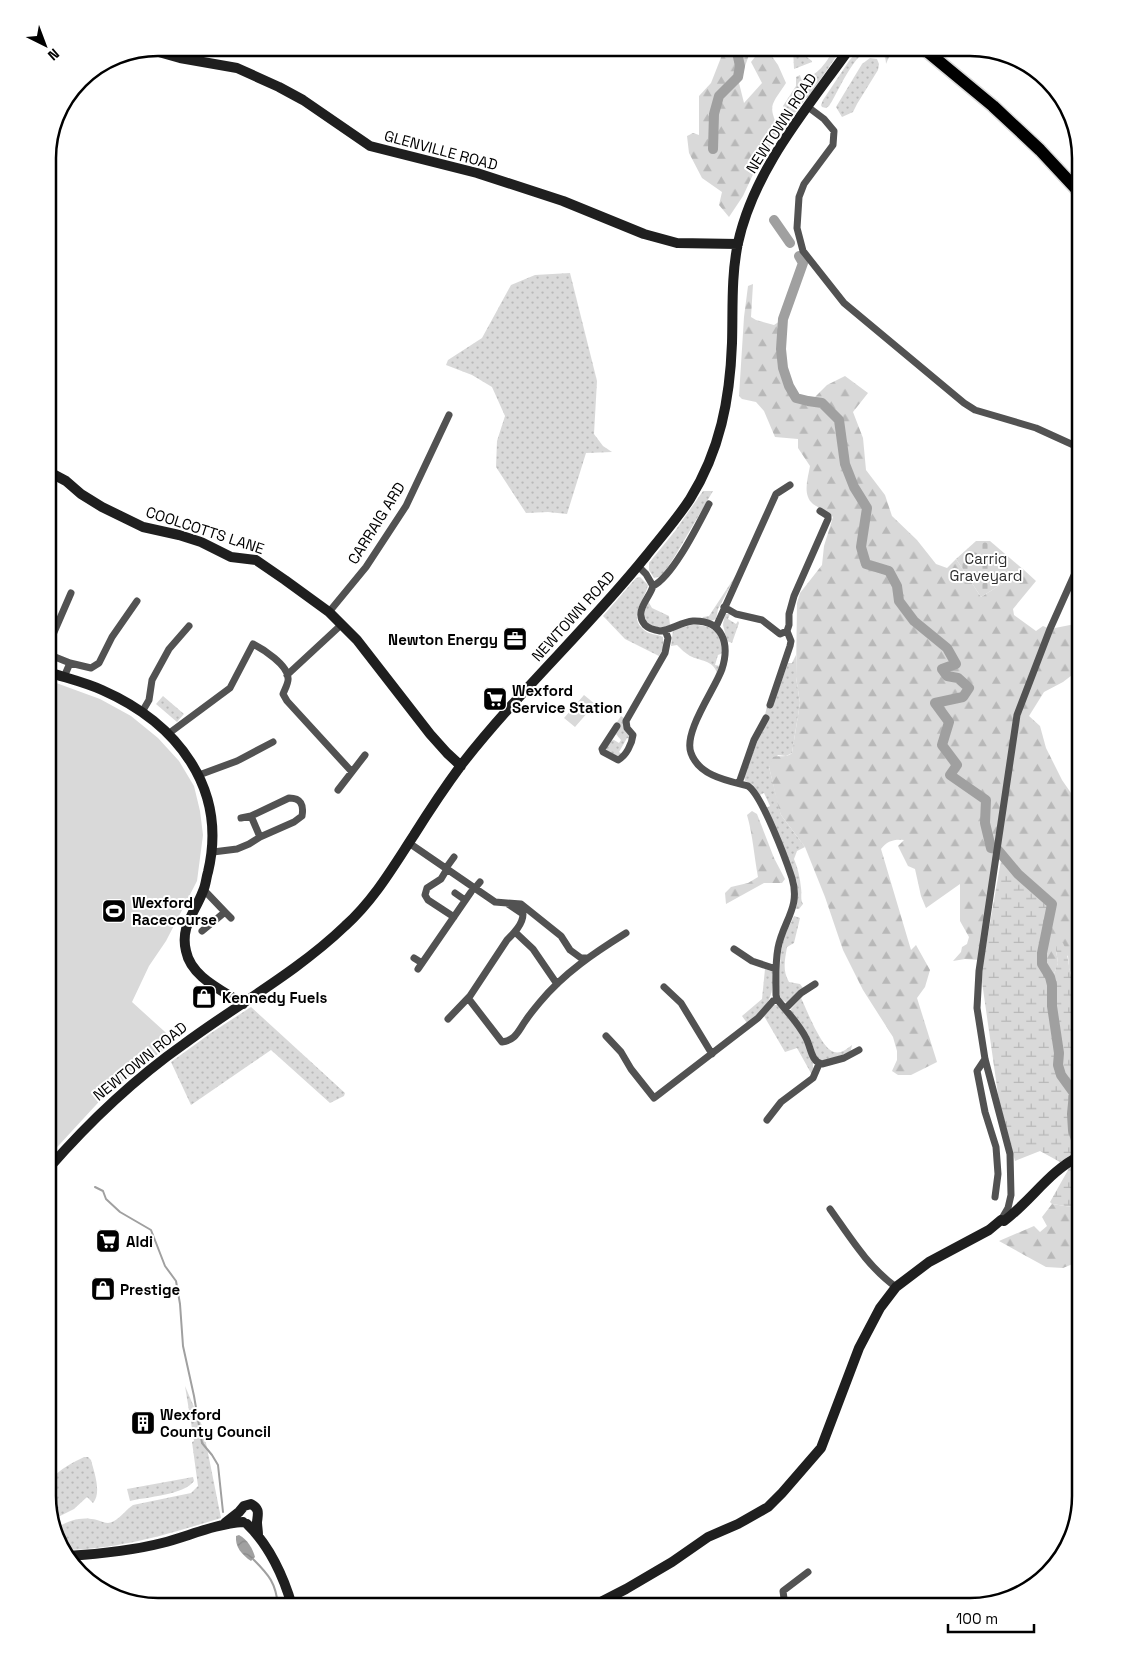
<svg xmlns="http://www.w3.org/2000/svg" width="1128" height="1654" viewBox="0 0 1128 1654" font-family="'Space Grotesk',sans-serif">
	<style>
		.green { fill: url(#green-dots) }
		.forest { fill: url(#forest-firs) }
		.wetland { fill: url(#wetland-marsh) }
		.cemetery { fill: url(#cemetery-stones) }
		.pitch { fill: #d9d9d9 }
		.water { fill: url(#water-waves) }
		.lines { fill: none; stroke-linecap: round; stroke-linejoin: round }
		.stream { stroke: #a0a0a0; stroke-width: 2 }
		.river { stroke: #a0a0a0; stroke-width: 10 }
		.highway-casing { stroke: #dbdbdb; stroke-width: 15 }
		.street { stroke: #525252; stroke-width: 7 }
		.secondary { stroke: #1f1f1f; stroke-width: 10 }
		.highway { stroke: #000; stroke-width: 12 }
		.labels { text-anchor: middle; dominant-baseline: central; stroke-width: 4; stroke-linejoin: round; paint-order: stroke }
		.street-label { font-size: 15px; fill: #000; stroke: #fff }
		.park-label { font-size: 15px; fill: #303030; stroke: #fff }
		.poi-label { font-size: 15px; font-weight: bold; fill: #000; stroke: #fff; text-anchor: start }
		.rim { fill: none; stroke: #000; stroke-width: 2.5 }
	</style>
	<defs>
		<pattern id="green-dots" width="8" height="8" patternUnits="userSpaceOnUse" patternTransform="scale(1.25)"><rect width="8" height="8" fill="#d9d9d9"/><path d="M2 2h.1M6 6h.1" fill="none" stroke="#b8b8b8" stroke-width="1.8" stroke-linecap="round"/></pattern>
		<pattern id="forest-firs" width="22" height="20" patternUnits="userSpaceOnUse" patternTransform="scale(1.25)"><rect width="22" height="20" fill="#d9d9d9"/><path d="M5 1l3.5 6h-7zM16 11l3.5 6h-7z" fill="#b8b8b8"/></pattern>
		<pattern id="wetland-marsh" width="20" height="14" patternUnits="userSpaceOnUse" patternTransform="scale(1.25)"><rect width="20" height="14" fill="#d9d9d9"/><path d="M1 5h8M5 5V1M11 12h8M15 12V8" fill="none" stroke="#b8b8b8"/></pattern>
		<pattern id="cemetery-stones" width="16" height="16" patternUnits="userSpaceOnUse" patternTransform="scale(1.25)"><rect width="16" height="16" fill="#d9d9d9"/><path d="M2 7V4a2 2 0 0 1 4 0v3zM10 15v-3a2 2 0 0 1 4 0v3z" fill="#b8b8b8"/></pattern>
		<pattern id="water-waves" width="16" height="10" patternUnits="userSpaceOnUse" patternTransform="scale(1.25)"><rect width="16" height="10" fill="#a0a0a0"/><path d="M0 5q4-4 8 0t8 0" fill="none" stroke="#888"/></pattern>
	</defs>
	<rect width="100%" height="100%" fill="#fff"/>
	<path class="green" d="M 795,48 L 812,61 L 812,62 L 794,69 L 793,48 Z
		M 835,48 L 842,48 L 809,96 C 801,101 799,114 789,115 L 783,106 L 796,86 L 796,77 L 800,75 L 801,79 C 818,77 827,61 835,48 Z
		M 860,48 L 914,48 L 921,53 C 902,50 895,42 886,64 C 886,58 884,54 879,51 C 859,38 838,94 829,106 L 826,108 L 822,107 L 821,105 L 823,100 L 849,61 Z
		M 870,58 L 877,59 L 879,64 L 878,70 L 857,104 L 853,112 L 842,117 L 836,107 L 862,64 Z
		M 570,273 L 597,381 L 594,434 L 603,446 L 612,452 L 586,453 L 567,514 L 548,512 L 526,513 L 496,467 L 497,441 L 505,416 L 492,387 L 472,375 L 446,365 L 448,360 L 482,338 L 511,285 L 535,275 Z
		M 703,491 L 713,491 L 675,556 L 662,576 L 654,578 L 649,570 L 649,563 L 675,531 Z
		M 738,572 L 718,609 L 716,619 L 711,621 L 702,619 L 703,617 L 709,616 Z
		M 640,577 L 648,585 C 645,600 627,616 644,630 C 649,635 657,634 663,637 L 663,648 L 659,656 L 625,639 L 603,616 L 636,578 Z
		M 648,601 L 652,608 L 669,616 L 670,625 C 660,630 655,627 646,623 L 644,612 Z
		M 725,614 L 730,614 L 728,619 L 736,624 L 738,621 L 739,623 L 732,643 L 727,641 L 723,625 Z
		M 691,625 C 711,624 723,632 723,653 L 718,655 L 715,665 L 720,666 L 717,673 C 713,660 700,661 690,656 C 685,653 681,649 677,645 L 671,646 L 673,630 Z
		M 796,655 L 796,677 L 800,703 L 792,753 L 786,756 L 778,755 L 769,767 L 781,815 L 805,847 L 797,851 L 794,859 C 798,868 800,878 801,888 C 802,894 800,899 803,904 L 799,909 L 796,909 L 798,894 L 797,882 L 766,808 L 770,806 L 764,793 L 760,795 L 753,785 L 745,781 L 744,777 L 760,734 L 769,717 L 765,715 L 767,706 L 772,708 L 788,663 L 792,663 Z
		M 163,696 L 184,714 L 177,722 L 156,704 Z
		M 621,716 L 624,718 C 622,726 625,729 630,734 L 630,739 L 627,738 L 619,752 L 622,754 L 619,757 L 606,750 L 606,748 L 610,741 L 614,740 L 619,743 L 621,740 L 616,734 L 621,725 L 617,722 Z
		M 794,916 L 800,918 L 794,943 L 787,947 C 785,960 782,970 789,982 L 800,984 L 803,988 L 787,1003 L 782,1000 L 778,994 L 781,952 L 784,937 Z
		M 765,969 L 774,972 C 772,1001 769,1005 747,1023 L 742,1016 L 762,999 Z
		M 801,998 C 807,1010 821,1048 834,1052 C 841,1054 847,1049 852,1045 L 851,1050 L 848,1053 L 823,1061 L 817,1059 L 810,1038 L 791,1013 L 791,1009 Z
		M 774,1005 L 778,1005 C 791,1022 819,1052 812,1075 L 797,1048 L 785,1052 L 764,1016 Z
		M 251,1007 L 345,1093 L 344,1096 L 330,1103 L 271,1050 L 191,1105 L 171,1062 L 211,1033 Z
		M 185,1386 L 203,1428 L 221,1518 C 169,1534 117,1550 62,1550 L 56,1529 C 68,1520 82,1516 97,1520 C 101,1521 105,1523 108,1523 C 118,1522 125,1510 133,1505 L 191,1493 L 198,1486 L 192,1442 L 194,1441 Z
		M 84,1457 L 88,1457 L 91,1460 C 94,1472 102,1493 93,1503 L 87,1497 L 74,1509 L 56,1518 L 53,1518 C 51,1510 45,1497 48,1487 C 51,1473 72,1463 84,1457 Z
		M 193,1477 L 194,1481 C 184,1495 146,1497 130,1501 L 127,1489 Z"/>
	<path class="forest" d="M 715,48 L 741,48 L 749,55 L 739,83 L 744,103 L 762,83 L 751,62 L 762,48 L 766,48 L 778,65 L 786,83 C 771,106 767,105 780,131 L 756,168 L 743,196 L 729,217 L 719,205 L 722,192 L 702,178 L 689,153 L 687,136 L 693,133 L 699,135 L 699,96 L 711,83 L 722,55 Z
		M 753,284 L 751,317 L 756,320 L 774,325 L 783,319 C 781,348 782,372 796,398 L 811,401 L 827,385 L 845,376 L 868,393 L 853,412 L 863,438 L 866,470 L 885,495 L 892,516 L 917,540 L 936,564 L 947,568 L 956,559 L 981,597 L 1024,570 L 1036,581 L 1013,609 L 1014,615 L 1036,631 L 1043,626 L 1050,629 L 1080,623 L 1080,669 L 1063,682 L 1044,692 L 1029,716 L 1040,726 L 1046,748 L 1062,780 L 1080,806 L 1080,980 L 1079,980 L 1075,985 L 1069,968 L 1068,956 L 1056,950 L 1058,963 L 1051,982 L 1042,964 L 1042,954 L 1052,904 L 1018,874 L 998,849 L 980,960 L 965,959 L 953,961 L 961,952 L 962,947 L 967,944 L 969,937 L 960,921 L 960,884 L 926,908 L 921,896 L 915,869 L 908,866 L 898,846 L 904,840 C 894,839 887,841 881,849 L 911,950 L 916,945 L 930,970 L 925,987 L 917,998 L 937,1062 L 911,1075 L 898,1075 L 892,1071 L 897,1060 L 897,1051 L 893,1037 L 863,990 L 843,950 L 825,897 L 805,847 L 781,815 L 779,809 L 769,767 L 773,757 C 779,755 787,758 792,753 L 800,703 L 796,677 L 797,603 L 800,593 L 822,565 L 824,546 L 833,517 C 828,511 820,509 813,504 C 802,495 808,478 810,466 L 798,448 L 798,439 L 775,437 L 764,411 L 756,402 L 742,399 L 739,396 L 744,317 L 748,286 Z
		M 752,811 L 757,814 L 774,858 L 785,879 L 782,883 L 764,883 L 726,904 L 725,893 L 731,887 L 748,883 L 758,877 C 754,856 753,836 747,815 Z
		M 1072,1194 L 1080,1208 L 1080,1261 L 1063,1268 L 1046,1267 L 999,1241 L 1034,1226 L 1040,1232 L 1047,1226 L 1042,1217 L 1052,1204 L 1072,1207 Z"/>
	<path class="wetland" d="M 1001,860 L 1048,905 L 1040,940 L 1040,967 L 1048,982 L 1051,982 L 1058,963 L 1056,950 L 1057,943 L 1063,943 C 1070,956 1067,971 1075,984 L 1079,980 L 1080,980 L 1080,1152 L 1060,1162 L 1040,1151 L 1015,1161 L 999,1101 L 981,975 Z
		M 1080,1159 L 1080,1208 L 1073,1195 L 1072,1207 L 1052,1204 L 1050,1202 L 1072,1163 Z"/>
	<path class="cemetery" d="M 976,541 L 990,541 L 1024,570 L 981,597 L 956,559 Z"/>
	<path class="pitch" d="M 48,680 L 100,699 L 131,716 L 158,738 L 179,761 L 194,786 L 200,811 L 203,835 L 197,881 L 166,941 L 149,966 L 132,1002 L 175,1041 L 107,1093 L 48,1157 Z
		M 584,695 L 595,704 L 575,727 L 564,718 Z"/>
	<path class="water" d="M 239,1535 C 247,1539 253,1549 255,1557 L 251,1561 C 242,1555 235,1547 236,1536 Z"/>
	<g class="lines">
		<path class="stream" d="M 95,1187 L 103,1191 L 106,1199 L 120,1212 L 151,1230 L 165,1266 L 176,1281 L 180,1304 L 183,1346 L 194,1396 L 202,1443 L 212,1455 L 218,1465 L 223,1512
			M 253,1559 C 269,1575 276,1583 278,1606"/>
		<path class="river" d="M 713,149 L 714,114 L 719,96 L 738,77 L 740,66 L 736,48
			M 774,220 L 790,243
			M 799,256 L 803,263 L 783,319 L 781,349 L 783,368 L 789,386 L 796,398 L 808,401 L 822,403 L 839,420 L 845,464 L 854,487 L 867,508 L 861,547 L 866,564 L 889,571 L 897,586 L 899,601 L 914,621 L 947,648 L 956,664 L 942,669 L 947,676 L 958,678 L 969,688 L 963,697 L 935,703 L 949,722 L 942,745 L 957,765 L 950,775 L 986,800 L 985,823 L 991,848 L 997,849 L 1018,874 L 1052,904 L 1042,953 L 1042,964 L 1050,977 L 1052,985 L 1052,1006 L 1059,1053 L 1058,1065 L 1061,1075 L 1074,1093 L 1072,1114 L 1073,1130 L 1080,1153"/>
		<defs>
			<path id="highway" d="M 923,48 L 993,106 L 1040,150 L 1080,193"/>
		</defs>
		<use href="#highway" class="highway-casing"/>
		<path class="street" d="M 808,107 L 824,119 L 834,131 L 833,145 L 804,184 L 799,197 L 797,228 L 803,251 L 844,303 L 964,403 L 975,410 L 1036,428 L 1080,448
			M 638,566 L 646,574 L 653,586 C 650,598 633,611 645,625 C 649,629 654,630 660,631 C 671,630 681,622 693,621 C 723,620 730,644 722,669 C 715,689 683,732 691,753 C 699,776 728,781 748,786 C 762,795 786,860 792,878 C 801,908 783,921 778,948 C 775,964 776,980 776,995 L 777,999 C 787,1012 799,1024 806,1038 C 811,1047 811,1062 822,1064 L 844,1058 L 859,1050
			M 653,586 C 673,576 698,525 709,504
			M 724,607 L 736,614 L 762,620 L 780,634 L 787,631 L 789,625 L 789,614 L 794,596 L 828,519 L 828,516 L 820,511
			M 329,612 L 366,567 L 406,506 L 449,415
			M 716,627 L 776,494 L 790,485
			M 48,646 L 71,593
			M 48,651 L 50,655 L 70,663
			M 287,675 L 341,625
			M 64,677 L 70,663 L 91,668 L 99,663 L 112,637 L 137,601
			M 770,705 L 790,646 L 791,641 L 787,631
			M 142,712 L 149,700 L 152,680 L 169,649 L 189,626
			M 617,726 L 602,749 L 603,752 L 618,760 C 626,756 632,744 633,735 L 627,728 L 626,721 L 665,653 L 668,638 L 665,630
			M 168,734 L 230,688 L 253,644 C 263,649 288,665 288,678 C 289,682 285,689 283,694 L 287,701 L 352,772
			M 199,775 L 237,761 L 273,742
			M 739,783 L 754,740 L 766,718
			M 338,790 L 365,755
			M 241,818 L 251,816
			M 409,843 L 495,902 L 521,904 L 561,936 L 570,950 L 581,958 L 586,958
			M 213,852 L 237,849 L 249,844 L 260,837 L 294,822 L 302,816 C 304,805 301,798 289,798 L 251,816 L 260,837
			M 446,868 L 454,857
			M 447,869 L 441,879 L 427,888 L 425,895 L 428,900 L 454,917
			M 475,888 L 480,882
			M 455,893 L 465,900
			M 225,912 L 231,918
			M 202,931 L 225,912 L 204,890
			M 515,932 L 533,949 L 557,984
			M 734,949 L 752,961 L 776,969
			M 414,958 L 422,963
			M 418,969 L 471,892
			M 664,987 L 681,1003 L 712,1054
			M 468,998 L 502,1042 C 516,1040 518,1031 526,1020 C 530,1014 535,1008 540,1002 C 564,973 594,953 626,933
			M 785,1009 L 801,993 L 815,984
			M 448,1019 L 470,996 L 507,940 C 514,933 523,924 523,914 L 508,904
			M 606,1036 L 621,1052 L 631,1069 L 654,1098 L 758,1018 L 773,1001 L 777,999
			M 985,1059 L 977,1071 L 985,1112 L 996,1147 L 998,1174 L 995,1197
			M 767,1120 L 781,1102 L 813,1078 L 819,1064
			M 830,1209 C 850,1237 868,1267 896,1287
			M 1001,1220 L 1008,1208 L 1011,1195 L 1010,1154 L 985,1059 L 977,1008 L 979,971 L 1017,715 L 1050,629 L 1080,562
			M 785,1606 L 783,1591 L 808,1572"/>
		<path class="secondary" d="M 148,49 L 180,58 L 237,68 L 279,87 L 303,100 L 370,146 L 477,173 L 563,201 L 644,234 L 677,243 L 738,244
			M 48,474 L 51,473 L 66,481 L 81,494 L 102,507 L 143,527 L 179,535 L 201,542 L 231,557 L 256,560 L 285,580 L 329,612 L 357,640 L 430,734 L 447,753 L 461,766
			M 48,672 C 66,678 84,682 102,690 C 177,723 228,788 208,872 C 206,878 206,885 203,891 C 195,913 180,926 186,951 C 191,977 222,990 243,1004
			M 48,1169 C 89,1122 133,1080 184,1044 C 238,1004 297,972 345,926 C 374,900 393,867 414,835 C 429,811 445,787 462,764 C 519,691 588,628 646,556 C 661,537 677,519 690,499 C 720,451 730,399 732,343 C 733,310 731,276 738,243 C 754,170 805,111 847,52 L 852,48
			M 225,1523 L 239,1512 L 244,1506 L 251,1504 C 260,1509 258,1513 257,1522 C 257,1526 258,1531 258,1535
			M 247,1524 C 269,1545 284,1577 292,1606
			M 67,1556 C 99,1554 131,1551 162,1543 C 189,1536 215,1524 243,1522
			M 593,1606 L 626,1589 L 672,1562 L 708,1537 L 738,1524 L 768,1507 L 782,1493 L 821,1448 L 859,1348 L 880,1308 L 896,1287 L 929,1262 L 989,1230 L 1001,1220 L 1004,1221 C 1031,1201 1050,1170 1080,1156"/>
		<use href="#highway" class="highway"/>
	</g>
	<defs>
		<symbol id="office-square" viewBox="-11 -11 22 22"><rect x="-9" y="-9" width="18" height="18" rx="4" fill="#000" stroke="#fff"/><path d="M-6-3h4V-5.5h4V-3h4V5H-6ZM-1-4.5V-3h2v-1.5ZM-6 0V1H6V0Z" fill="#fff"/></symbol>
		<symbol id="supermarket-square" viewBox="-11 -11 22 22"><rect x="-9" y="-9" width="18" height="18" rx="4" fill="#000" stroke="#fff"/><path d="M-6-5.5h2.5l.6 2H6L4.5 2H-2.5L-4.4-4H-6ZM-1.5 3.2a1.3 1.3 0 1 0 .1 0ZM3 3.2a1.3 1.3 0 1 0 .1 0Z" fill="#fff"/></symbol>
		<symbol id="stadium-square" viewBox="-11 -11 22 22"><rect x="-9" y="-9" width="18" height="18" rx="4" fill="#000" stroke="#fff"/><path d="M0-5a6.5 5 0 1 0 0 10a6.5 5 0 1 0 0-10ZM-3.5-1.8h7v3.6h-7Z" fill="#fff"/></symbol>
		<symbol id="shop-square" viewBox="-11 -11 22 22"><rect x="-9" y="-9" width="18" height="18" rx="4" fill="#000" stroke="#fff"/><path d="M-5-2.5h2.3a2.7 3.5 0 0 1 5.4 0H5L5.5 6h-11ZM-1.5-2.5h3a1.5 2.3 0 0 0-3 0Z" fill="#fff"/></symbol>
		<symbol id="building-square" viewBox="-11 -11 22 22"><rect x="-9" y="-9" width="18" height="18" rx="4" fill="#000" stroke="#fff"/><path d="M-4-6H4V6H1V3H-1V6H-4ZM-2.5-4.3h1.7v1.8h-1.7ZM.8-4.3h1.7v1.8H.8ZM-2.5-1h1.7V.8h-1.7ZM.8-1h1.7V.8H.8Z" fill="#fff"/></symbol>
	</defs>
	<g fill-rule="evenodd">
		<use href="#office-square" x="501" y="625" width="28" height="28"/>
		<use href="#supermarket-square" x="481" y="685" width="28" height="28"/>
		<use href="#stadium-square" x="100" y="897" width="28" height="28"/>
		<use href="#shop-square" x="190" y="983" width="28" height="28"/>
		<use href="#supermarket-square" x="94" y="1227" width="28" height="28"/>
		<use href="#shop-square" x="89" y="1275" width="28" height="28"/>
		<use href="#building-square" x="129" y="1409" width="28" height="28"/>
	</g>
	<g class="labels">
		<g class="street-label">
			<text transform="translate(781 123) rotate(-57)">NEWTOWN ROAD</text>
			<text transform="translate(441 150) rotate(15)">GLENVILLE ROAD</text>
			<text transform="translate(376 523) rotate(-58)">CARRAIG ARD</text>
			<text transform="translate(205 530) rotate(18)">COOLCOTTS LANE</text>
			<text transform="translate(573 616) rotate(-48)">NEWTOWN ROAD</text>
			<text transform="translate(140 1061) rotate(-39)">NEWTOWN ROAD</text>
		</g>
		<g class="park-label">
			<text x="986" y="558">Carrig<tspan x="986" dy="17">Graveyard</tspan></text>
		</g>
		<g class="poi-label">
			<text x="498" y="639" text-anchor="end">Newton Energy</text>
			<text x="512" y="690">Wexford<tspan x="512" dy="17">Service Station</tspan></text>
			<text x="132" y="902">Wexford<tspan x="132" dy="17">Racecourse</tspan></text>
			<text x="222" y="997">Kennedy Fuels</text>
			<text x="126" y="1241">Aldi</text>
			<text x="120" y="1289">Prestige</text>
			<text x="160" y="1414">Wexford<tspan x="160" dy="17">County Council</tspan></text>
		</g>
	</g>
	<path d="M0 0H1128V1654H0ZM158 56H970A102 102 0 0 1 1072 158V1496A102 102 0 0 1 970 1598H158A102 102 0 0 1 56 1496V158A102 102 0 0 1 158 56Z" fill="#fff" fill-rule="evenodd"/>
	<path class="rim" d="M158 56H970A102 102 0 0 1 1072 158V1496A102 102 0 0 1 970 1598H158A102 102 0 0 1 56 1496V158A102 102 0 0 1 158 56Z"/>
	<g transform="translate(45 45) rotate(138)" stroke="#ffffff" stroke-width="4" paint-order="stroke">
	<path d="M0-4L9 19L0 12L-9 19Z" fill="#000000"/>
	<text y="-8" font-size="14" font-weight="bold" text-anchor="middle" fill="#000000">N</text>
	</g>
	<path d="M948 1624v8h86v-8" fill="none" stroke="#000000" stroke-width="2.5"/>
	<text x="956" y="1624" font-size="15" fill="#000000" stroke="#ffffff" stroke-width="4" paint-order="stroke">100 m</text>
</svg>
